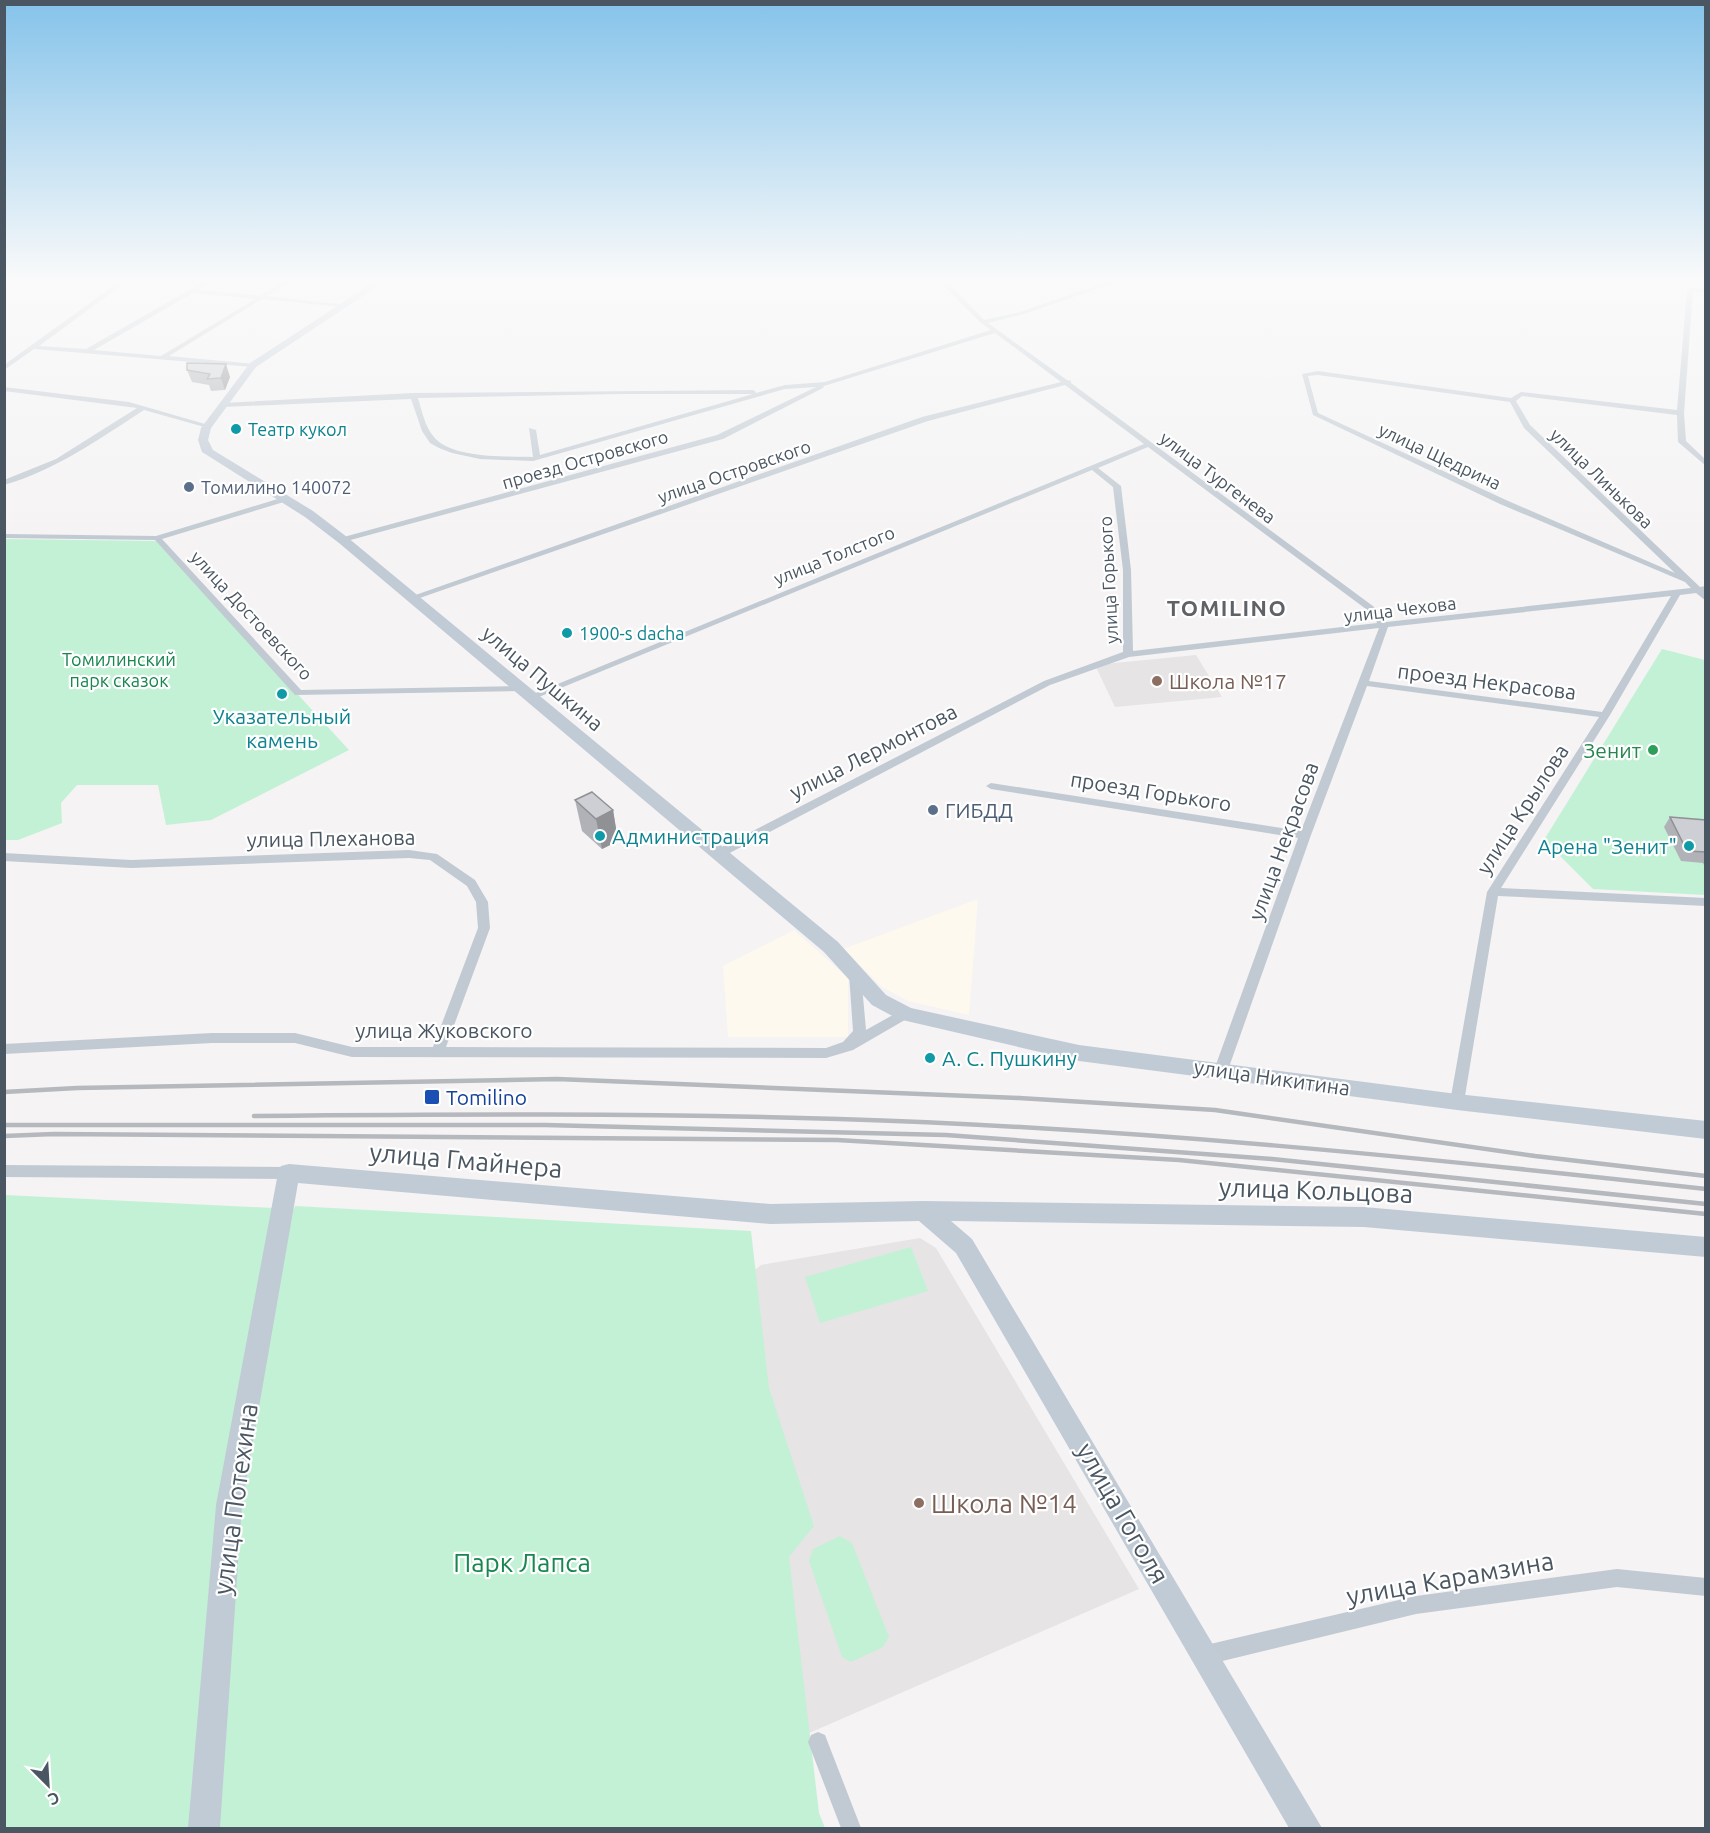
<svg xmlns="http://www.w3.org/2000/svg" width="1710" height="1833" viewBox="0 0 1710 1833" font-family="Ubuntu,sans-serif">
	<style>
		.commercial { fill: #fdf9ef }
		.education { fill: #e6e4e5 }
		.green { fill: #c3f1d5 }
		.lines { fill: none; stroke-linecap: round; stroke-linejoin: round }
		.street { fill: #c1cad2; fill-rule: evenodd }
		.secondary { fill: #c1cbd6; fill-rule: evenodd }
		.rail { stroke: #b5b8bd; stroke-width: 4.5 }
		.wall { fill: #b0b2b7 }
		.shaded-wall { fill: #909195 }
		.building { fill: #cdcfd5; stroke: #909195; stroke-width: 1.5 }
		.culture-dot { fill: #0f9aa8; stroke: #fff; stroke-width: 2 }
		.service-dot { fill: #5c6f8a; stroke: #fff; stroke-width: 2 }
		.education-dot { fill: #8d6e63; stroke: #fff; stroke-width: 2 }
		.leisure-dot { fill: #2e9e5b; stroke: #fff; stroke-width: 2 }
		.transit-dot { fill: #1a4fb4; stroke: #fff; stroke-width: 2 }
		.labels { text-anchor: middle; dominant-baseline: central; stroke-width: 4.5; stroke-linejoin: round; paint-order: stroke }
		.far-culture-label { font-size: 18px; fill: #0d838f; stroke: #fff; text-anchor: start }
		.far-street-label { font-size: 18px; fill: #4a5661; stroke: #fff }
		.far-service-label { font-size: 18px; fill: #4e5e75; stroke: #fff; text-anchor: start }
		.far-park-label { font-size: 18px; fill: #17864f; stroke: #fff }
		.street-label { font-size: 21px; fill: #4a5661; stroke: #fff }
		.education-label { font-size: 21px; fill: #785e54; stroke: #fff; text-anchor: start }
		.culture-label { font-size: 21px; fill: #0d838f; stroke: #fff; text-anchor: start }
		.leisure-label { font-size: 21px; fill: #27864d; stroke: #fff; text-anchor: end }
		.service-label { font-size: 21px; fill: #4e5e75; stroke: #fff; text-anchor: start }
		.transit-label { font-size: 21px; fill: #164399; stroke: #fff; text-anchor: start }
		.far-district-label { font-size: 22px; font-weight: bold; letter-spacing: 1.5px; fill: #5f6368; stroke: #fff }
		.near-street-label { font-size: 26px; fill: #4a5661; stroke: #fff }
		.near-education-label { font-size: 26px; fill: #785e54; stroke: #fff; text-anchor: start }
		.near-park-label { font-size: 26px; fill: #17864f; stroke: #fff }
	</style>
	<rect width="100%" height="100%" fill="#f5f3f3"/>
	<path class="commercial" d="M 978,899 L 969,1015 L 908,1001 L 882,987 L 843,949 Z
		M 794,930 L 848,978 L 848,1037 L 728,1037 L 723,966 Z"/>
	<path class="education" d="M 1196,655 L 1222,697 L 1115,707 L 1095,665 Z
		M 920,1238 L 936,1248 L 1139,1589 L 791,1741 L 735,1286 L 761,1265 Z"/>
	<path class="green" d="M 5,539 L 156,541 L 349,750 L 211,820 L 166,825 L 158,785 L 77,785 L 61,803 L 62,823 L 18,840 L 5,840 Z
		M 1662,649 L 1705,660 L 1705,895 L 1593,889 L 1544,840 Z
		M 5,1195 L 294,1209 L 295,1206 L 751,1231 L 769,1388 L 814,1526 L 789,1557 L 819,1813 L 825,1828 L 5,1828 Z
		M 911,1247 L 928,1291 L 820,1323 L 805,1277 Z
		M 840,1536 L 852,1543 L 889,1637 L 883,1647 L 851,1662 L 842,1657 L 809,1561 L 813,1549 Z"/>
	<g class="lines">
		<path class="street" d="M 119,282 L 126,282 L 39,346 L 86,349 L 203,282 L 211,282 L 198,290 L 260,296 L 282,282 L 290,282 L 267,296 L 346,305 L 343,307 L 262,299 L 169,356 L 255,364 L 256,365 L 253,367 L 34,349 L 4,370 L 4,365 ZM 193,293 L 255,299 L 161,356 L 94,350 Z
			M 940,282 L 947,282 L 984,320 L 1020,312 L 1107,282 L 1117,282 L 1024,314 L 988,323 L 1067,380 L 1071,381 L 1071,383 L 1381,612 L 1386,622 L 1691,588 L 1685,582 L 1500,504 L 1313,415 L 1302,374 L 1318,371 L 1511,398 L 1521,392 L 1677,410 L 1687,289 L 1690,287 L 1706,289 L 1706,293 L 1693,291 L 1684,413 L 1686,441 L 1706,460 L 1706,466 L 1678,442 L 1677,415 L 1522,396 L 1516,401 L 1530,425 L 1700,587 L 1706,586 L 1706,601 L 1696,593 L 1680,595 L 1610,715 L 1501,888 L 1706,898 L 1706,906 L 1498,896 L 1464,1102 L 1462,1106 L 1457,1108 L 1452,1106 L 1450,1102 L 1487,892 L 1599,717 L 1367,686 L 1311,835 L 1228,1070 L 1226,1074 L 1221,1075 L 1216,1074 L 1214,1070 L 1298,838 L 991,789 L 986,786 L 991,783 L 1301,831 L 1379,628 L 1129,657 L 1050,685 L 722,857 L 714,857 L 712,854 L 714,851 L 1044,681 L 1123,652 L 1123,570 L 1113,487 L 1092,470 L 534,699 L 528,699 L 526,697 L 1144,444 L 1065,385 L 928,421 L 414,600 L 408,600 L 407,598 L 922,417 L 1061,382 L 995,333 L 824,386 L 823,388 L 723,439 L 343,542 L 340,542 L 340,538 L 717,435 L 816,387 L 785,389 L 533,461 L 480,459 L 452,453 L 439,448 L 430,443 L 422,431 L 411,399 L 223,407 L 220,405 L 223,403 L 413,393 L 753,390 L 755,391 L 756,393 L 785,385 L 825,382 L 991,330 L 981,323 ZM 1318,375 L 1510,402 L 1524,428 L 1675,573 L 1506,500 L 1318,413 L 1308,376 ZM 620,394 L 753,394 L 540,455 L 536,430 L 529,428 L 533,457 C 506,456 452,459 434,437 C 425,427 422,411 418,398 ZM 1148,447 L 1374,615 L 1377,623 L 1133,651 L 1131,570 L 1121,486 L 1098,468 ZM 1671,596 L 1602,712 L 1369,681 L 1388,627 Z
			M 4,387 L 129,402 L 212,426 L 208,428 L 144,410 C 99,439 56,470 4,485 L 4,480 L 56,459 L 137,408 L 4,391 Z
			M 284,497 L 288,499 L 287,501 L 162,539 L 301,690 L 521,686 L 524,687 L 524,691 L 295,695 L 155,540 L 4,538 L 4,534 L 156,536 Z
			M 409,850 L 437,854 L 475,880 L 488,902 L 490,928 L 446,1047 L 826,1048 L 843,1042 L 853,1031 L 849,974 L 851,971 L 859,971 L 861,974 L 866,1030 L 900,1011 L 910,1011 L 911,1014 L 910,1017 L 853,1050 L 826,1058 L 352,1057 L 295,1043 L 212,1043 L 4,1054 L 4,1044 L 212,1033 L 295,1033 L 352,1047 L 433,1047 L 478,928 L 476,902 L 467,886 L 430,860 L 409,858 L 131,868 L 4,861 L 4,853 L 131,860 Z
			M 4,1165 L 289,1167 L 294,1169 L 296,1173 L 294,1177 L 289,1179 L 4,1177 Z
			M 1617,1569 L 1706,1578 L 1706,1596 L 1617,1587 L 1416,1614 L 1206,1665 L 1199,1662 L 1196,1655 L 1199,1648 L 1206,1645 L 1416,1596 Z
			M 818,1732 L 825,1735 L 861,1828 L 841,1828 L 808,1742 L 811,1735 Z"/>
		<path class="secondary" d="M 374,282 L 384,282 L 256,367 L 211,428 L 208,440 L 213,450 L 313,511 L 347,537 L 838,942 L 886,995 L 911,1008 L 1079,1045 L 1457,1094 L 1706,1121 L 1706,1139 L 1457,1110 L 1079,1061 L 898,1019 L 872,1005 L 824,952 L 339,543 L 305,517 L 202,452 L 198,440 L 201,428 L 250,363 Z
			M 289,1164 L 770,1204 L 923,1201 L 1364,1207 L 1706,1237 L 1706,1257 L 1364,1227 L 951,1221 L 972,1239 L 1322,1828 L 1289,1828 L 956,1253 L 919,1221 L 770,1224 L 298,1183 L 242,1505 L 220,1828 L 188,1828 L 216,1505 L 278,1173 L 281,1166 Z"/>
		<path class="rail" d="M 4,1092 L 77,1088 L 557,1079 L 1019,1098 L 1215,1110 L 1535,1156 L 1706,1176
			M 254,1116 C 449,1114 644,1113 839,1119 C 1129,1128 1418,1157 1706,1189
			M 4,1125 L 545,1125 L 946,1135 L 1272,1159 L 1706,1204
			M 4,1136 L 54,1134 L 837,1140 L 1179,1160 L 1706,1214"/>
	</g>
	<path class="wall" d="M 187,370 L 230,377 L 225,390 L 211,391 L 209,385 L 192,382 Z
		M 575,800 L 613,810 L 618,841 L 602,849 L 582,831 Z
		M 1670,817 L 1706,820 L 1706,869 L 1703,863 L 1681,861 L 1664,827 Z"/>
	<path class="shaded-wall" d="M 226,364 L 230,377 L 225,390 L 221,378 Z
		M 613,810 L 618,841 L 602,849 L 596,819 Z"/>
	<path class="building" d="M 187,363 L 226,364 L 221,378 L 207,379 L 210,374 L 187,370 Z
		M 592,792 L 613,810 L 596,819 L 575,800 Z
		M 1670,817 L 1706,820 L 1706,852 L 1687,851 Z"/>
	<linearGradient id="sky" x2="0" y2="1"><stop stop-color="#85c3ea"/><stop offset="0.52" stop-color="#fafafa"/><stop offset="1" stop-color="#fafafa" stop-opacity="0"/></linearGradient>
	<rect width="1710" height="539" fill="url(#sky)"/>
	<g class="culture-dot">
		<circle cx="236" cy="429" r="6"/>
		<circle cx="567" cy="633" r="6"/>
		<circle cx="282" cy="694" r="6"/>
		<circle cx="600" cy="836" r="6"/>
		<circle cx="1689" cy="846" r="6"/>
		<circle cx="930" cy="1058" r="6"/>
	</g>
	<g class="service-dot">
		<circle cx="189" cy="487" r="6"/>
		<circle cx="933" cy="810" r="6"/>
	</g>
	<g class="education-dot">
		<circle cx="1157" cy="681" r="6"/>
		<circle cx="919" cy="1503" r="6"/>
	</g>
	<circle class="leisure-dot" cx="1653" cy="750" r="6"/>
	<rect class="transit-dot" x="424" y="1089" width="16" height="16" rx="3"/>
	<g class="labels">
		<g class="far-culture-label">
			<text x="248" y="429">Театр кукол</text>
			<text x="579" y="633">1900-s dacha</text>
		</g>
		<g class="far-street-label">
			<text transform="translate(1440 456) rotate(25)">улица Щедрина</text>
			<text transform="translate(585 459) rotate(-16)">проезд Островского</text>
			<text transform="translate(734 471) rotate(-19)">улица Островского</text>
			<text transform="translate(1218 477) rotate(37)">улица Тургенева</text>
			<text transform="translate(1602 478) rotate(44)">улица Линькова</text>
			<text transform="translate(834 555) rotate(-22)">улица Толстого</text>
			<text transform="translate(1108 580) rotate(-93)">улица Горького</text>
			<text transform="translate(1400 609) rotate(-7)">улица Чехова</text>
			<text transform="translate(252 615) rotate(47)">улица Достоевского</text>
		</g>
		<g class="far-service-label">
			<text x="201" y="487">Томилино 140072</text>
		</g>
		<g class="far-park-label">
			<text x="119" y="659">Томилинский<tspan x="119" dy="21">парк сказок</tspan></text>
		</g>
		<g class="street-label">
			<text transform="translate(543 678) rotate(40)">улица Пушкина</text>
			<text transform="translate(1487 681) rotate(7)">проезд Некрасова</text>
			<text transform="translate(873 751) rotate(-27)">улица Лермонтова</text>
			<text transform="translate(1151 791) rotate(9)">проезд Горького</text>
			<text transform="translate(1522 809) rotate(-57)">улица Крылова</text>
			<text transform="translate(331 838) rotate(-1)">улица Плеханова</text>
			<text transform="translate(1283 841) rotate(-70)">улица Некрасова</text>
			<text x="444" y="1030">улица Жуковского</text>
			<text transform="translate(1272 1077) rotate(8)">улица Никитина</text>
		</g>
		<g class="education-label">
			<text x="1169" y="681">Школа №17</text>
		</g>
		<g class="culture-label">
			<text x="282" y="716" text-anchor="middle">Указательный<tspan x="282" dy="24">камень</tspan></text>
			<text x="612" y="836">Администрация</text>
			<text x="1677" y="846" text-anchor="end">Арена "Зенит"</text>
			<text x="942" y="1058">А. С. Пушкину</text>
		</g>
		<g class="leisure-label">
			<text x="1641" y="750">Зенит</text>
		</g>
		<g class="service-label">
			<text x="945" y="810">ГИБДД</text>
		</g>
		<g class="transit-label">
			<text x="446" y="1097">Tomilino</text>
		</g>
		<g class="far-district-label">
			<text x="1227" y="607">TOMILINO</text>
		</g>
		<g class="near-street-label">
			<text transform="translate(466 1160) rotate(5)">улица Гмайнера</text>
			<text transform="translate(1316 1190) rotate(2)">улица Кольцова</text>
			<text transform="translate(235 1499) rotate(-82)">улица Потехина</text>
			<text transform="translate(1123 1513) rotate(60)">улица Гоголя</text>
			<text transform="translate(1450 1578) rotate(-10)">улица Карамзина</text>
		</g>
		<g class="near-education-label">
			<text x="931" y="1503">Школа №14</text>
		</g>
		<g class="near-park-label">
			<text x="522" y="1562">Парк Лапса</text>
		</g>
	</g>
	<rect width="1710" height="1833" fill="none" stroke="#4a5661" stroke-width="12"/>
	<g transform="translate(48 1785) rotate(156)" stroke="#ffffff" stroke-width="4.5" paint-order="stroke">
	<path d="M0-4.5L10 22L0 15L-10 22Z" fill="#4a5661"/>
	<text y="-9" font-size="16" font-weight="bold" text-anchor="middle" fill="#4a5661">С</text>
	</g>
</svg>
